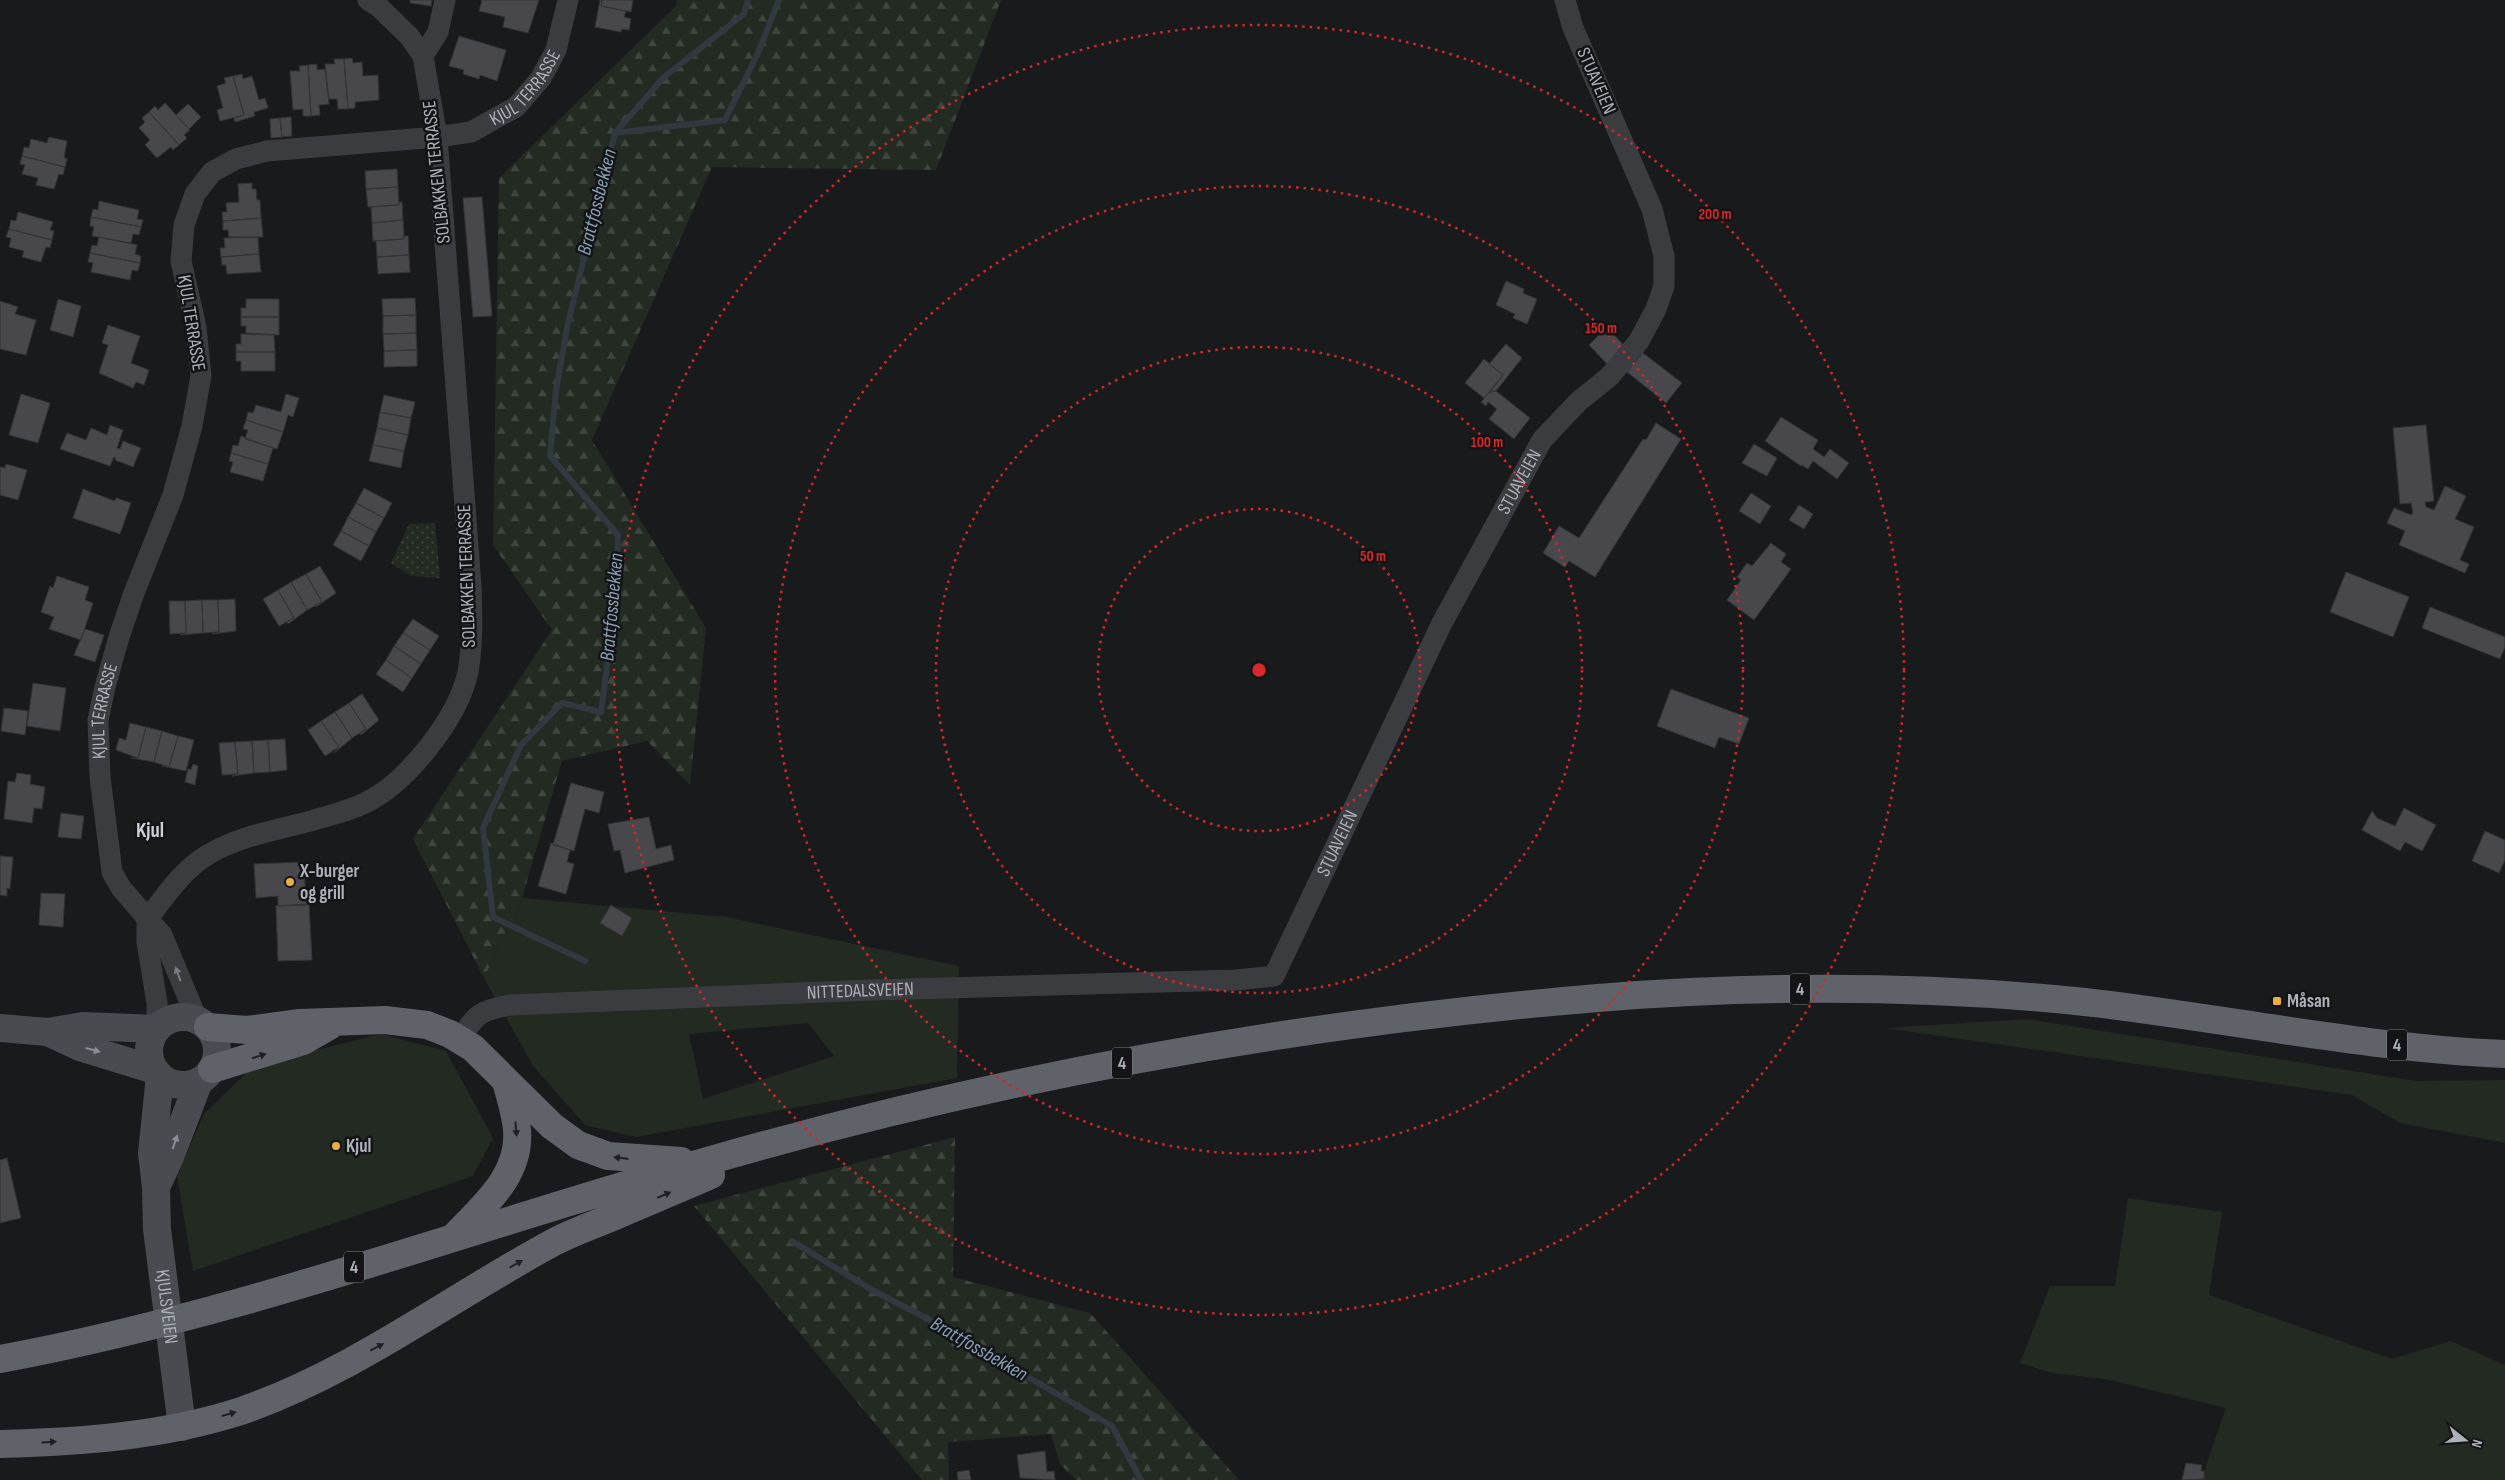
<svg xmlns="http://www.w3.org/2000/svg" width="2505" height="1480" viewBox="0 0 2505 1480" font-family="'Sofia Sans Condensed',sans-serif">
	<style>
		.grass { fill: #222a22; fill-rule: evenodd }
		.forest { fill: url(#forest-firs) }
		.park { fill: url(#park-dots) }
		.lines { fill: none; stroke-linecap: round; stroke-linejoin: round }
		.stream { stroke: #30393f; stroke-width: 6 }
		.building { fill: #47474c; stroke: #343437 }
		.minor { stroke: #3b3c40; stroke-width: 21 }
		.secondary { stroke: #494b50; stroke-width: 28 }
		.trunk { stroke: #5f6268; stroke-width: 28 }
		.oneway { fill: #7a7c83 }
		.oneway2 { fill: #8a8d95 }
		.oneway3 { fill: #1f2023 }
		.ring { fill: none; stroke: #d62828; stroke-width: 2.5; stroke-dasharray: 2.5 5 }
		.poi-dot { fill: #e9ae44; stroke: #141417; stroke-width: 2 }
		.labels { text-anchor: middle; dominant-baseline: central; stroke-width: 5; stroke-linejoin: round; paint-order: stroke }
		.shield { fill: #141417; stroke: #7f8289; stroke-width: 1 }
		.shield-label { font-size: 18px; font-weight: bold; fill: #adb1ba }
		.street-label { font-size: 19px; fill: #adb1ba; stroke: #141417 }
		.poi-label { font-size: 19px; font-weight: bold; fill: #adb1ba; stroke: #141417; text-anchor: start }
		.water-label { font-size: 20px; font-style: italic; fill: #869fb3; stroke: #141417 }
		.quarter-label { font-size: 21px; font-weight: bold; fill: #cdd0d7; stroke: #141417 }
		.centre { fill: #d62828; stroke: #141417; stroke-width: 2.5 }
		.ring-label { font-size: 15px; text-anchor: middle; font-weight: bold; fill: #d62828; stroke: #141417; stroke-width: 5; stroke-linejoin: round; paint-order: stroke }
	</style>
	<defs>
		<pattern id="forest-firs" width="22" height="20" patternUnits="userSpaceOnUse" patternTransform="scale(1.25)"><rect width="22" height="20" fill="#222a22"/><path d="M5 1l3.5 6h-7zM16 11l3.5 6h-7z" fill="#3f4640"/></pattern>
		<pattern id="park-dots" width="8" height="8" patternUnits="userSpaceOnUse" patternTransform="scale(1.25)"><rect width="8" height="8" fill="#222a22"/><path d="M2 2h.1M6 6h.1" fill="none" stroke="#3f4640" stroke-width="1.8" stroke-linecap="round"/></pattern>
	</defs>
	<rect width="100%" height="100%" fill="#191a1c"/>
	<path class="grass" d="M 522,898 L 726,917 L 959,966 L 957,1078 L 636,1137 L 585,1125 L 533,1066 L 484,978 ZM 808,1023 L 834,1056 L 703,1099 L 689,1034 Z
		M 2028,1019 L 2416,1081 L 2505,1080 L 2505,1143 L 2400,1123 L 2352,1095 L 1885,1028 Z
		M 381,1034 L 446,1051 L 493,1138 L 473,1176 L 193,1271 L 177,1176 L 204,1114 L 253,1066 Z
		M 2128,1198 L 2222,1212 L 2209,1295 L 2392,1359 L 2451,1341 L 2505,1365 L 2505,1480 L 2201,1480 L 2226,1408 L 2105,1379 L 2051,1373 L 2020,1363 L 2050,1286 L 2115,1286 Z"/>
	<path class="forest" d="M 676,0 L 1001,0 L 936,170 L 712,167 L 592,440 L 706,628 L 690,785 L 647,741 L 562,761 L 522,898 L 484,978 L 413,839 L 552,630 L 493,545 L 499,178 L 677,5 Z
		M 955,1137 L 953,1277 L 1090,1313 L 1239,1480 L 1076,1480 L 1060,1464 L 1051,1434 L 948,1442 L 949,1480 L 922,1480 L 694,1206 Z"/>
	<path class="park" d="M 435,523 L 440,578 L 411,576 L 391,563 L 409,524 Z"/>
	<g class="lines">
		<path class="stream" d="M 615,133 L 725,120 L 758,53 L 779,0
			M 585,961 L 493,917 L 483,828 L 521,745 L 562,703 L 601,712 L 616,598 L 618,535 L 550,456 L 556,390 L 568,323 L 615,133 L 664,77 L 744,14 L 748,0
			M 792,1241 L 872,1290 L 930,1320 L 1112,1426 L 1141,1480"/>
	</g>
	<path class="building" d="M 410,0 L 432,0 L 431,6 L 410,3 Z
		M 482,0 L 539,0 L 528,33 L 503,27 L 505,17 L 479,11 Z
		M 600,0 L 602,0 L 601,6 L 626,11 L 624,17 L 631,19 L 629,30 L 622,29 L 621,32 L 595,27 Z
		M 602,0 L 633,0 L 631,12 L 601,6 Z
		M 459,36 L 506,50 L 497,81 L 480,75 L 479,79 L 463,74 L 464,70 L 449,66 Z
		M 352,58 L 353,63 L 362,62 L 363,76 L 378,75 L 379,100 L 355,102 L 355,108 L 348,109 L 344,59 Z
		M 334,59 L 344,59 L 348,109 L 338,109 L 337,99 L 329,99 L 325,64 L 335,64 Z
		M 317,64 L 317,70 L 325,69 L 329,104 L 319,105 L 320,115 L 311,116 L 308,65 Z
		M 308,65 L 311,116 L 303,116 L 303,109 L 293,110 L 290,71 L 300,71 L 299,66 Z
		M 242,74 L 243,79 L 252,76 L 259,100 L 265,98 L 268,108 L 254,112 L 255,116 L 235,122 L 234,118 L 244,115 L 233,76 Z
		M 233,76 L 244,115 L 220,121 L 217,110 L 223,108 L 217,86 L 226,83 L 224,78 Z
		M 165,103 L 190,130 L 184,135 L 187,138 L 179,145 L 149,112 L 155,106 L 158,110 Z
		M 188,104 L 201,117 L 189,129 L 176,115 Z
		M 149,112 L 179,145 L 173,150 L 171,147 L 157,158 L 145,145 L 150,140 L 139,128 L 145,122 L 142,118 Z
		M 291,117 L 292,136 L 282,137 L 280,118 Z
		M 280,118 L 282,137 L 271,138 L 270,119 Z
		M 49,137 L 67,141 L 64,158 L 67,159 L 65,167 L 22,156 L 24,147 L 29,148 L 31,139 L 47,143 Z
		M 22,156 L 65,167 L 63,175 L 59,174 L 54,189 L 36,185 L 38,178 L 22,174 L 25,165 L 20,164 Z
		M 397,169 L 398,187 L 366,189 L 365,171 Z
		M 252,183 L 252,189 L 256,189 L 257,200 L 260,200 L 261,218 L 223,221 L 222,212 L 227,212 L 226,203 L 239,202 L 238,184 Z
		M 398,187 L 399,205 L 368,207 L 366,189 Z
		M 482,197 L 492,316 L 473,317 L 463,198 Z
		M 99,201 L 139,210 L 137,219 L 143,220 L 141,227 L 91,217 L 93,209 L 98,210 Z
		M 399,202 L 402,202 L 403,220 L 372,223 L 371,207 L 399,205 Z
		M 18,212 L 53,222 L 50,230 L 54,231 L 52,240 L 9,229 L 11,220 L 16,221 Z
		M 91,217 L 141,227 L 139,235 L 133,234 L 131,243 L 92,236 L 94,227 L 90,226 Z
		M 261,218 L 263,237 L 229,237 L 228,230 L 223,230 L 223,221 Z
		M 403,220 L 404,239 L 373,241 L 372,223 Z
		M 9,229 L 52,240 L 50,248 L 46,247 L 41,262 L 22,257 L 24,251 L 9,247 L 11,238 L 6,237 Z
		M 404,236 L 408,236 L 409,255 L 377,257 L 376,241 L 404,239 Z
		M 99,237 L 137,245 L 135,254 L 141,256 L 140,263 L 90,253 L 92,245 L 97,246 Z
		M 258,237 L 259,254 L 221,257 L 220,248 L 225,248 L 224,238 Z
		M 90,253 L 140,263 L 138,271 L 132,270 L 130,280 L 91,272 L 93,263 L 88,262 Z
		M 259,254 L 261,272 L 227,274 L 226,265 L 222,265 L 221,257 Z
		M 409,255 L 410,272 L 378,274 L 377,257 Z
		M 1506,281 L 1524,289 L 1523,293 L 1537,299 L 1527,324 L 1513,318 L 1515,314 L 1496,305 Z
		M 415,298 L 416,315 L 383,316 L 382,299 Z
		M 58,299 L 81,306 L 73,337 L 50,330 Z
		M 246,299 L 279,299 L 279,317 L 241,317 L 241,308 L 246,308 Z
		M 0,301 L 18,307 L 15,314 L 36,320 L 26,355 L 0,349 Z
		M 416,315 L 416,333 L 383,334 L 383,316 Z
		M 241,317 L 279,317 L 279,335 L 246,333 L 246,326 L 241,326 Z
		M 108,325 L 140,336 L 131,363 L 149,370 L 144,385 L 136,382 L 133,388 L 99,373 L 108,345 L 102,343 Z
		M 1607,327 L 1627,349 L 1609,366 L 1589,345 Z
		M 416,333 L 417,350 L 384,351 L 383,334 Z
		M 241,334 L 274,335 L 275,352 L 236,352 L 236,344 L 241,344 Z
		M 1506,344 L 1522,358 L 1496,391 L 1490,392 L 1503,375 L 1489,364 Z
		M 417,350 L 417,366 L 384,367 L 384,351 Z
		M 236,352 L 275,352 L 275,371 L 241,371 L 241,361 L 236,361 Z
		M 1643,353 L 1682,383 L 1666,403 L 1627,372 Z
		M 1484,359 L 1503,375 L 1484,398 L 1465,383 Z
		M 1496,391 L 1530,418 L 1514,439 L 1489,419 L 1497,409 L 1488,402 L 1486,406 L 1481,402 L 1484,399 L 1483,397 L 1484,398 L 1490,392 Z
		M 21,394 L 50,403 L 38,443 L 9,435 Z
		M 286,394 L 299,398 L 293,417 L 288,415 L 283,432 L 246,420 L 248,412 L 253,413 L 256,405 L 281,412 Z
		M 384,395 L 415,402 L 411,418 L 380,412 Z
		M 380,412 L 411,418 L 408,435 L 377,428 Z
		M 1781,417 L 1818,440 L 1813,449 L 1824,457 L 1830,449 L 1849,463 L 1837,479 L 1813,461 L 1808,469 L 1802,465 L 1801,466 L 1765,441 Z
		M 246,420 L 283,432 L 277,449 L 245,439 L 248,430 L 243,429 Z
		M 1656,423 L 1681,439 L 1595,577 L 1569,561 L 1565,567 L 1543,553 L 1559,526 L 1579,538 L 1643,439 L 1646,440 Z
		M 110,425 L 123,430 L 117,448 L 120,449 L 123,441 L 141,448 L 133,467 L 115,460 L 116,458 L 114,457 L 110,466 L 60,449 L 67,433 L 86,440 L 91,428 L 107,435 Z
		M 2426,425 L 2434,501 L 2425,502 L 2426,507 L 2434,510 L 2445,486 L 2466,496 L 2455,519 L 2474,527 L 2460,560 L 2469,564 L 2465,573 L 2399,545 L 2405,531 L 2387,523 L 2394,508 L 2411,515 L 2413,513 L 2411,503 L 2400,504 L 2393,428 Z
		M 377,428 L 408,435 L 404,451 L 373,445 Z
		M 241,436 L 273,448 L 268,464 L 231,453 L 233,445 L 238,446 Z
		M 1754,444 L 1777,458 L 1767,476 L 1742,463 Z
		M 373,445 L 404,451 L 401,468 L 369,461 Z
		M 231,453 L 268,464 L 263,481 L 230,472 L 233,462 L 229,461 Z
		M 6,464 L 27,470 L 18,500 L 0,495 L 0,467 L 5,468 Z
		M 364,488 L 392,503 L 384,518 L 356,503 Z
		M 83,489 L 115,501 L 116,498 L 131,503 L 120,534 L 73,518 Z
		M 1751,493 L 1771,506 L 1760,524 L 1739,511 Z
		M 356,503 L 384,518 L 376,532 L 348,517 Z
		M 1799,505 L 1813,514 L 1804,529 L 1789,520 Z
		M 348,517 L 376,532 L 369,546 L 341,531 Z
		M 341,531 L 369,546 L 361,561 L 333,545 Z
		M 1771,543 L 1786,554 L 1781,562 L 1791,569 L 1754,620 L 1727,600 L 1741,580 L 1737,577 L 1747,563 L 1752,566 Z
		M 320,566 L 336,593 L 316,607 L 315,605 L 322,602 L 306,574 Z
		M 2346,572 L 2409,597 L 2393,637 L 2330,612 Z
		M 306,574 L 322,602 L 307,610 L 291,582 Z
		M 57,576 L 89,587 L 85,600 L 93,603 L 81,640 L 49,629 L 54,617 L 41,612 L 50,586 L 53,588 Z
		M 291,582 L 307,610 L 288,624 L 287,622 L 294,618 L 278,590 Z
		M 278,590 L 294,618 L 279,626 L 263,599 Z
		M 235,599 L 236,631 L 212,634 L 219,632 L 218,600 Z
		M 202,600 L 203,633 L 180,635 L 186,633 L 185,601 Z
		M 202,600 L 218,600 L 219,632 L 203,633 Z
		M 169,601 L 185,601 L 186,633 L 170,634 Z
		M 2430,607 L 2505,637 L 2505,647 L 2500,659 L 2422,628 Z
		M 413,619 L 439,636 L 430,650 L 403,633 Z
		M 85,629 L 104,635 L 95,662 L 74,655 Z
		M 403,633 L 430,650 L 421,664 L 394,646 Z
		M 394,646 L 421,664 L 412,678 L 386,660 Z
		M 386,660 L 412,678 L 403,692 L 376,674 Z
		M 33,683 L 66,688 L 60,731 L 27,726 Z
		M 1671,689 L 1749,718 L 1739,744 L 1719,737 L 1715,748 L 1657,726 Z
		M 362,694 L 379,720 L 361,735 L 360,733 L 366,729 L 349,703 Z
		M 349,703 L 366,729 L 352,738 L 335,712 Z
		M 4,708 L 28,711 L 25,735 L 1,731 Z
		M 335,712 L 352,738 L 334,753 L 339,747 L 321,721 Z
		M 321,721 L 339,747 L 325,756 L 308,730 Z
		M 130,723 L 146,727 L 138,758 L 116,750 L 119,738 L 126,740 Z
		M 146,727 L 162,731 L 154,762 L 131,758 L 138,758 Z
		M 162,731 L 178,736 L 169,767 L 154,762 Z
		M 178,736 L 194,740 L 186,771 L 162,766 L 169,767 Z
		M 285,739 L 287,770 L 270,772 L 268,740 Z
		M 268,740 L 270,772 L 254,773 L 252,741 Z
		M 252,741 L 254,773 L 232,776 L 238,774 L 235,742 Z
		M 235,742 L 238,774 L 222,775 L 219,743 Z
		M 193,764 L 198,766 L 195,785 L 185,782 L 188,769 L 191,770 Z
		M 17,773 L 31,775 L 30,784 L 45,787 L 42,809 L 34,808 L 32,823 L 4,819 L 8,781 L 15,782 Z
		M 571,783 L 604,792 L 599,813 L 585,809 L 574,851 L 553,845 Z
		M 2404,808 L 2436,825 L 2422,851 L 2405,842 L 2400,851 L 2362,830 L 2372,811 L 2377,818 L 2395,826 Z
		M 61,813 L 84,816 L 81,839 L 58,837 Z
		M 649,817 L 656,849 L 671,845 L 674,860 L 625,873 L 620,850 L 614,851 L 608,824 Z
		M 2485,831 L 2505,840 L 2505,860 L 2499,873 L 2472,861 Z
		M 551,843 L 570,850 L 567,862 L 574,864 L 566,894 L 538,886 Z
		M 0,856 L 13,857 L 10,889 L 7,888 L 7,896 L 0,895 Z
		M 303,862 L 307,905 L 278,906 L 278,896 L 256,898 L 254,864 Z
		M 41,893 L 65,894 L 63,927 L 39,925 Z
		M 309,904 L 312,960 L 278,961 L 276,906 Z
		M 611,905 L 632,918 L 622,936 L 600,923 Z
		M 7,1158 L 21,1218 L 0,1223 L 0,1160 Z
		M 1045,1451 L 1047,1472 L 1054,1471 L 1055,1480 L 1020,1478 L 1017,1455 Z
		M 2186,1463 L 2202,1465 L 2201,1471 L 2204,1471 L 2204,1479 L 2182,1480 Z
		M 969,1470 L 971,1480 L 958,1480 L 957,1472 Z"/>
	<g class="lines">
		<g class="minor">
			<path d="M 423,56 L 438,32 L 445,0"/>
			<path d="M 147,920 C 165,896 183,869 209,854 C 241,835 279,830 314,820 C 330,815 349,811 365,803 C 407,783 458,718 468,672 C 473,643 472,614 471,585 L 437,137 L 423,56 L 409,36 L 379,7 L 368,0"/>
			<path d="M 147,920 L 147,942 L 157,1003 L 157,1029"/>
			<path id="s1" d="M 197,1019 L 162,935 L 121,888 L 112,872 L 100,777 L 98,720 L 105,687 L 119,637 L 134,593 L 173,495 L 192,426 L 201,376 L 196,327 L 181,261 L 184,225 L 195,194 L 212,172 L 236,159 L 267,151 L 437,137 L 471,132 L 516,107 L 541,78 L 556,50 L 568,0"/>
			<path id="s2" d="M 460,1040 C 475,1014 481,1010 510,1005 L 872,990 L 1236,980 L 1274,976 L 1442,623 L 1542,440 L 1578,402 L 1610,376 L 1639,341 L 1656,309 L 1664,286 L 1664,256 L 1652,209 L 1573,28 L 1565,0"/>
		</g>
		<g class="secondary">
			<circle cx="183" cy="1051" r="34"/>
			<path d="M 0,1028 L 48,1032 L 83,1026 L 157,1029"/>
			<path d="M 48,1032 L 80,1047 L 155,1070"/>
			<path id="s3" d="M 160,1076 L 152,1153 L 156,1187 L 157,1229 L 182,1427"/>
			<path d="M 156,1187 L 170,1157 L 199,1081"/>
		</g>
		<path class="trunk" d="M 208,1027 L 247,1030 L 300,1023 L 385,1020 L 427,1025 L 450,1034 L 473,1048 L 552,1126 L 578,1145 L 608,1156 L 681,1161
			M 212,1069 L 303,1041 L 329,1026
			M 454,1237 C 482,1207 521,1176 517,1130 C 516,1114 510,1097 506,1081
			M 0,1359 C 239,1315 470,1228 704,1162 C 995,1078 1296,1023 1598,998 C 1760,985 1924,985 2085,1002 C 2225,1018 2364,1048 2505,1054
			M 0,1444 C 80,1442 164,1436 241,1411 C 354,1372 450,1298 554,1242 C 571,1233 590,1226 608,1219 C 642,1204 677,1190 711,1175"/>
	</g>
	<defs><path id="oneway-solid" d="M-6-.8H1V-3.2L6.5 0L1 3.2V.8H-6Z" transform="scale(1.25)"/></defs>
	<use class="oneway" href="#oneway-solid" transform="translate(178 974) rotate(-110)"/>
	<g class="oneway2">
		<use href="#oneway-solid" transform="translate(93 1050) rotate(15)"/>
		<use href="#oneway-solid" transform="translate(175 1142) rotate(-71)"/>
	</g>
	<g class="oneway3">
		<use href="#oneway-solid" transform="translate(259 1056) rotate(-18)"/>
		<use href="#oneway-solid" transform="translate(516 1129) rotate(85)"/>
		<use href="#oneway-solid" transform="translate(621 1158) rotate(-173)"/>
		<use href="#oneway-solid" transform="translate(664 1195) rotate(-23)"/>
		<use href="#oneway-solid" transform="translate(516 1264) rotate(-30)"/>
		<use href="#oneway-solid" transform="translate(377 1347) rotate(-28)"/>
		<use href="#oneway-solid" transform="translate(229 1414) rotate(-16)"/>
		<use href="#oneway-solid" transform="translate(49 1442) rotate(-4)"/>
	</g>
	<g class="ring">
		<circle cx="1259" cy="670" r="161"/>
		<circle cx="1259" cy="670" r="323"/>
		<circle cx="1259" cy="670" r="484"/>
		<circle cx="1259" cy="670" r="645"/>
	</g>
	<g class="poi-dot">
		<circle cx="290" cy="882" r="5"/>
		<rect x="2272" y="996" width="10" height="10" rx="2.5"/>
		<circle cx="336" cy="1146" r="5"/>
	</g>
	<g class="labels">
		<g class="shield">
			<rect x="1790" y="973.5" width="20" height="31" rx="4"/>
			<rect x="2387" y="1029.5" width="20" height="31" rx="4"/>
			<rect x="1112" y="1047.5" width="20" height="31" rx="4"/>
			<rect x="344" y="1251.5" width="20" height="31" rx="4"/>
		</g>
		<g class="shield-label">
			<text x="1800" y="989">4</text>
			<text x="2397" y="1045">4</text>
			<text x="1122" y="1063">4</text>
			<text x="354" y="1267">4</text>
		</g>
		<g class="street-label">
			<text transform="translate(1596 81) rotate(66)">STUAVEIEN</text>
			<text stroke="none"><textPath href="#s1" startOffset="1234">KJUL TERRASSE</textPath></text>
			<text transform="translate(437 172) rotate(-96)">SOLBAKKEN TERRASSE</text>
			<text transform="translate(191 323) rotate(81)">KJUL TERRASSE</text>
			<text stroke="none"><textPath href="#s2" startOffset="1381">STUAVEIEN</textPath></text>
			<text transform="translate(467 576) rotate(-92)">SOLBAKKEN TERRASSE</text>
			<text stroke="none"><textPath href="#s1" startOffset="334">KJUL TERRASSE</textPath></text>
			<text stroke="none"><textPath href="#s2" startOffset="976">STUAVEIEN</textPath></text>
			<text stroke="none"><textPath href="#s2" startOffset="415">NITTEDALSVEIEN</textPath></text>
			<text stroke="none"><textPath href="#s3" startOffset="232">KJULSVEIEN</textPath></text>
		</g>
		<g class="poi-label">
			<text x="300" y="871">X-burger<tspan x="300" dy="22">og grill</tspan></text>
			<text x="2287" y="1001">Måsan</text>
			<text x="346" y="1146">Kjul</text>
		</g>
		<g class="water-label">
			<text transform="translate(597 202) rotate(-76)">Brattfossbekken</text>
			<text transform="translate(612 607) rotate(-85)">Brattfossbekken</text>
			<text transform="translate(979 1349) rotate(30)">Brattfossbekken</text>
		</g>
		<g class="quarter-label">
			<text x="150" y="830">Kjul</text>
		</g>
	</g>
	<circle cx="1259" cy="670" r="8" class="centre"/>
	<g class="ring-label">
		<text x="1715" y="219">200 m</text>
		<text x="1601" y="333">150 m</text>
		<text x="1487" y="447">100 m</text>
		<text x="1373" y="561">50 m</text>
	</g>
	<g transform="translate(2465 1440) rotate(107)" stroke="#141417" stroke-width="4" paint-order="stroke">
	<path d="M0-4L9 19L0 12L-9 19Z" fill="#adb1ba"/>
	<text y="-8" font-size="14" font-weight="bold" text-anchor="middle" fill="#adb1ba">N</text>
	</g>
</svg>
